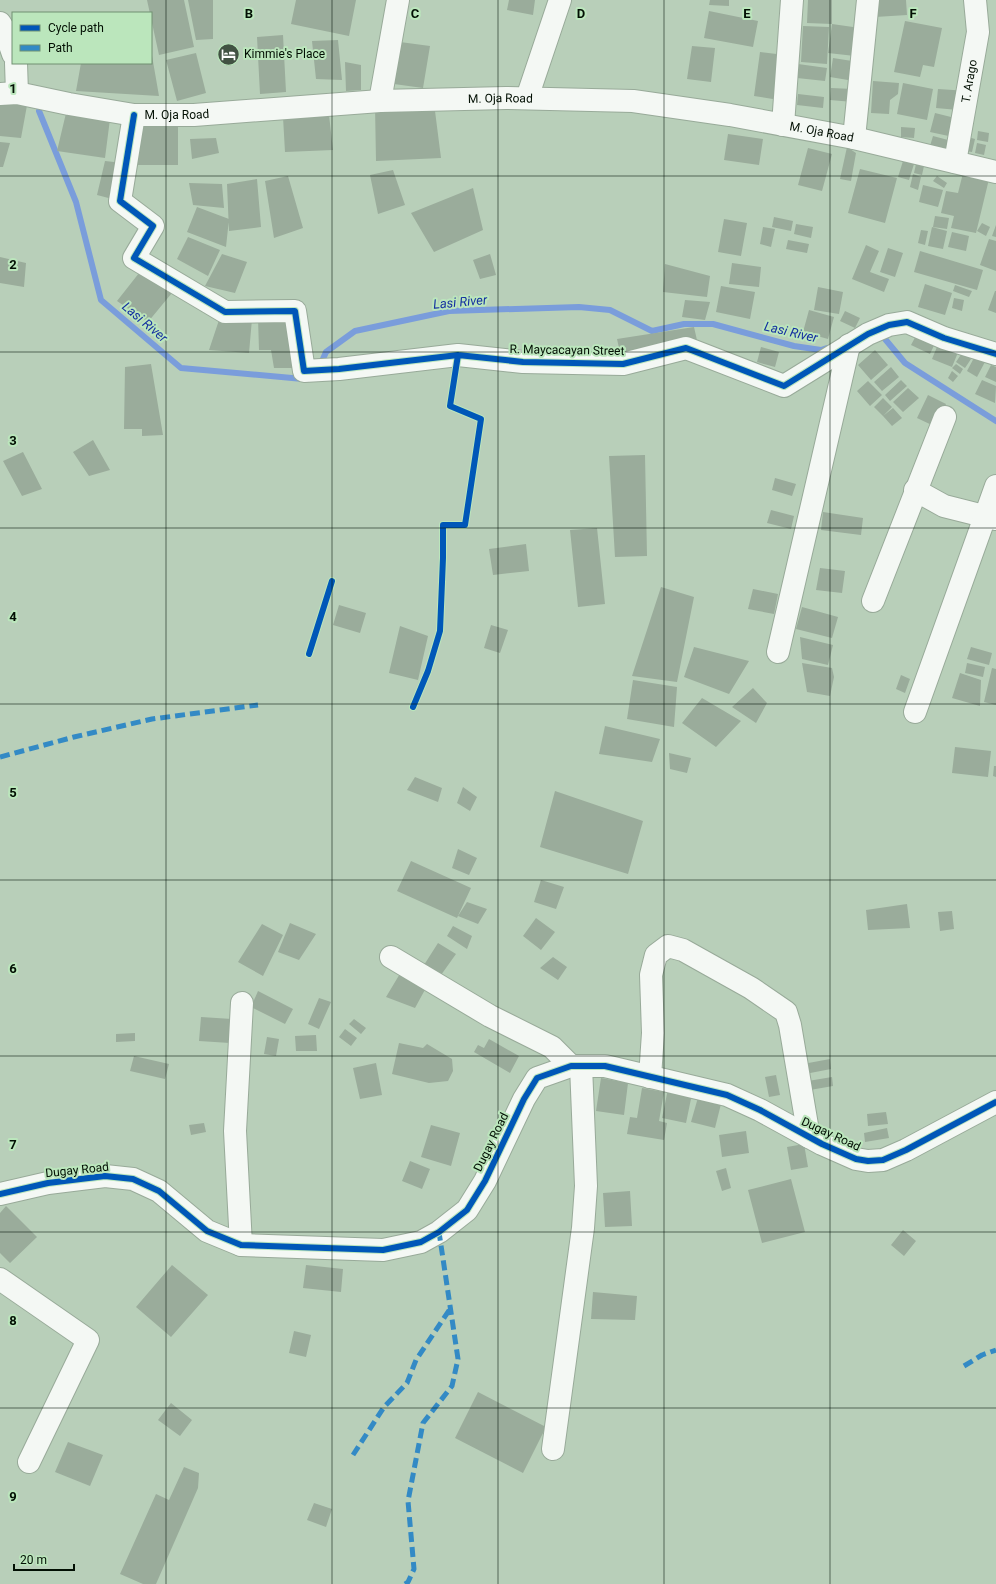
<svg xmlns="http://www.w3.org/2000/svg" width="996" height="1584" viewBox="0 0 996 1584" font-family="Roboto,sans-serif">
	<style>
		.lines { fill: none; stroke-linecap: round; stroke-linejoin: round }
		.stream { stroke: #7a9ddb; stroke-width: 6 }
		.building { fill: #9aac9b }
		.street-casing { stroke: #98aa99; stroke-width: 24 }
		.secondary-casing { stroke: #98aa99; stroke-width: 24 }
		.street { stroke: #f4f8f4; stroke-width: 22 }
		.secondary { stroke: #f4f8f4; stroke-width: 22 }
		.quiet { stroke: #338ac5; stroke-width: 5; stroke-dasharray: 10 5; stroke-linecap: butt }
		.cycleway-casing { stroke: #bbe6bc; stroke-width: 8 }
		.cycleway { stroke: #0057b8; stroke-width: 6 }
		.grid { fill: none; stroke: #020f03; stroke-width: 1; stroke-opacity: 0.55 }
		.labels { text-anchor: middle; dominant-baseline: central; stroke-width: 4; stroke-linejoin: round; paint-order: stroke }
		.poi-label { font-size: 12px; fill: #020f03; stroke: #bbe6bc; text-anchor: start }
		.street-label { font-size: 12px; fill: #020f03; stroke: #bbe6bc }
		.water-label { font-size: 13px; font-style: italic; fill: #132ea0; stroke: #bbe6bc }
		.grid-label { font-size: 13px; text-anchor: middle; font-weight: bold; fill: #020f03; stroke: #bbe6bc; stroke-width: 4; stroke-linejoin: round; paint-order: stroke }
	</style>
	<rect width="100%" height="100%" fill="#b8cfb9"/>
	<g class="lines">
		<path class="stream" d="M 39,111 L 76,202 L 101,300 L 181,368 L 303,379
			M 880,333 L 905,363 L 996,421
			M 320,366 L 326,352 L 355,331 L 449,311 L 579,307 L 610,310 L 652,331 L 684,324 L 713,324 L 794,346 L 821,350 L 827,348"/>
	</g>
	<path class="building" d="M 147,0 L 184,0 L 194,47 L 159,55 Z
		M 188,0 L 213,0 L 213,39 L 196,40 Z
		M 296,0 L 356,0 L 349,36 L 291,24 Z
		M 509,0 L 535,0 L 533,15 L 507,10 Z
		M 710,0 L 729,0 L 729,6 L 709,5 Z
		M 808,0 L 832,0 L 832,24 L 807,23 Z
		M 874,0 L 906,0 L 907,15 L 875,17 Z
		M 709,11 L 758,21 L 753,47 L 704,38 Z
		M 905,21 L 942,28 L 934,67 L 923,65 L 920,77 L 894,72 Z
		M 832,24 L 860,28 L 855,56 L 828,53 Z
		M 803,26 L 829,27 L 827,64 L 801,62 Z
		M 283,35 L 286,92 L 260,94 L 257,37 Z
		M 338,40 L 342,80 L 316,79 L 312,41 Z
		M 400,42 L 430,46 L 423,88 L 394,84 Z
		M 692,46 L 715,48 L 711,82 L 687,79 Z
		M 151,50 L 159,96 L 76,91 L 81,63 L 151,63 Z
		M 760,52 L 785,55 L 779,100 L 754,96 Z
		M 196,53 L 206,93 L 177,101 L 166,60 Z
		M 833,58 L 852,61 L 848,80 L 830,77 Z
		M 345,62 L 361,65 L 361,90 L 346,91 Z
		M 798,64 L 827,68 L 825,81 L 797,78 Z
		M 873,81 L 899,83 L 898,94 L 890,100 L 889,114 L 871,113 Z
		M 903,83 L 933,89 L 927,120 L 897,114 Z
		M 831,88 L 853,89 L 853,102 L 830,100 Z
		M 938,89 L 968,91 L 958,110 L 936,108 Z
		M 798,94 L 824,97 L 823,108 L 797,105 Z
		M 28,100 L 21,138 L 0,136 L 0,101 Z
		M 375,106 L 435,111 L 441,158 L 376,161 Z
		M 67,109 L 110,119 L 105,158 L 57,151 Z
		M 935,113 L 963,120 L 958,138 L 930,132 Z
		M 329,115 L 333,150 L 285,152 L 283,117 Z
		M 144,120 L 178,124 L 178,165 L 136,165 Z
		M 901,127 L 915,128 L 914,138 L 901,137 Z
		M 978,131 L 989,133 L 988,142 L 977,140 Z
		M 728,134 L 763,139 L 759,165 L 724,160 Z
		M 933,136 L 948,140 L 946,149 L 930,146 Z
		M 968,137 L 975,139 L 972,152 L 966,151 Z
		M 216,138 L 219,153 L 192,159 L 190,139 Z
		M 0,142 L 10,143 L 3,167 L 0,167 Z
		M 977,143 L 986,145 L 984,155 L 975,153 Z
		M 847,147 L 856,153 L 851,181 L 840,179 Z
		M 808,148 L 832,154 L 822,191 L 798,185 Z
		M 105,161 L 123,163 L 120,201 L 97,195 Z
		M 903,161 L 914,164 L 909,180 L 898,177 Z
		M 916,164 L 924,166 L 922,175 L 914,173 Z
		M 860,169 L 897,178 L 885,223 L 848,213 Z
		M 393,170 L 405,205 L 378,214 L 370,175 Z
		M 963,173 L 989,179 L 976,233 L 951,228 L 954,216 L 941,213 L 946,191 L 958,193 Z
		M 913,174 L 921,177 L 918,190 L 910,187 Z
		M 288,176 L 303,228 L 274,238 L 265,181 Z
		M 937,176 L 947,183 L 944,188 L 933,181 Z
		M 257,179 L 261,227 L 229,231 L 227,184 Z
		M 189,183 L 222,184 L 224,208 L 193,205 Z
		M 923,185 L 943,190 L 938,207 L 919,202 Z
		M 473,188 L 483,230 L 434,252 L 411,213 Z
		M 197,207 L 229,219 L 226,247 L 187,232 Z
		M 935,216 L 949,218 L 947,229 L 933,227 Z
		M 774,217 L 793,221 L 791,231 L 772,227 Z
		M 724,219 L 747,223 L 741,256 L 718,252 Z
		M 982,223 L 990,227 L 986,236 L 977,231 Z
		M 796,224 L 813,227 L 811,238 L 794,234 Z
		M 996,225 L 996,237 L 992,236 Z
		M 763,227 L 775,229 L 771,247 L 760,244 Z
		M 932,227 L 947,231 L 943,249 L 928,246 Z
		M 921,230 L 928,231 L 925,245 L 918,243 Z
		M 952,232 L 969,236 L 966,251 L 948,247 Z
		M 188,237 L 220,250 L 208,276 L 177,259 Z
		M 989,239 L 996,241 L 996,271 L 980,265 Z
		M 788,240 L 809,244 L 807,253 L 786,249 Z
		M 866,245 L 879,251 L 870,272 L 889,279 L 884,292 L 852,279 Z
		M 888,248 L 903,253 L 895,277 L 880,272 Z
		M 920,251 L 983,270 L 977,290 L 914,272 Z
		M 222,254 L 247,262 L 235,293 L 205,286 Z
		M 490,254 L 496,275 L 480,279 L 473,260 Z
		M 0,257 L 26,263 L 24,287 L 0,283 Z
		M 732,263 L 761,267 L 759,287 L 729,284 Z
		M 665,264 L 710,276 L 707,297 L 663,292 Z
		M 143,268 L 176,288 L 148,322 L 117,301 Z
		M 925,284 L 952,293 L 945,315 L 918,307 Z
		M 955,285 L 972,291 L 969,297 L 953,291 Z
		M 721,286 L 755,292 L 750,319 L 716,312 Z
		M 818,287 L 843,292 L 839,314 L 814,310 Z
		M 995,291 L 996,291 L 996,313 L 988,310 Z
		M 954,298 L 964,300 L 962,311 L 952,308 Z
		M 685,300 L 710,302 L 705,320 L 682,317 Z
		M 809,310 L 834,317 L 828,339 L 803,332 Z
		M 845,311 L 860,318 L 855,328 L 840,321 Z
		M 221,314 L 252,319 L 249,353 L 209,350 Z
		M 292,315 L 299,368 L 274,368 L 271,350 L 259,350 L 258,318 Z
		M 694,327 L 699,349 L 623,366 L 617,339 Z
		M 919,330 L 937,339 L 930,354 L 911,345 Z
		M 939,342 L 959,350 L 952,367 L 932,359 Z
		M 761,347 L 779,352 L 775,367 L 757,362 Z
		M 875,350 L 888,365 L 871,380 L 858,365 Z
		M 962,353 L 971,359 L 965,368 L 956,362 Z
		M 976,354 L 986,360 L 977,377 L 967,371 Z
		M 151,364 L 163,435 L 142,436 L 142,429 L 124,429 L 125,367 Z
		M 956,364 L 963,369 L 960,374 L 952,368 Z
		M 991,365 L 996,367 L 996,382 L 985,377 Z
		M 891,367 L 899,377 L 882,391 L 874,382 Z
		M 952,371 L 958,376 L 953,382 L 948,378 Z
		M 901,380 L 907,386 L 890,401 L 885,395 Z
		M 982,380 L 996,386 L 995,403 L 975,394 Z
		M 868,381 L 882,395 L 870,406 L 857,391 Z
		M 908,388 L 919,398 L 903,412 L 893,402 Z
		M 928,395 L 946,404 L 936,427 L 917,418 Z
		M 883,398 L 892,407 L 883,416 L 874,407 Z
		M 893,408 L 902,418 L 892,426 L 883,416 Z
		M 93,440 L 110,470 L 89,476 L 73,452 Z
		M 23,452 L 42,489 L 22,496 L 3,461 Z
		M 645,455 L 647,556 L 615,557 L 609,456 Z
		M 775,478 L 796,484 L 792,496 L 772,490 Z
		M 771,510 L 794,516 L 791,529 L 767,523 Z
		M 823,512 L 863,518 L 861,535 L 821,530 Z
		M 597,528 L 605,604 L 578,607 L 570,530 Z
		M 526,544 L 529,571 L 493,575 L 489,549 Z
		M 820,568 L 845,571 L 842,593 L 816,590 Z
		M 661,587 L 694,597 L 677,682 L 632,676 Z
		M 753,589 L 778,594 L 774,614 L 748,609 Z
		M 339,605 L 366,613 L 360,633 L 333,625 Z
		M 802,607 L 838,617 L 832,638 L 796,629 Z
		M 491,625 L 508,630 L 500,653 L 484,648 Z
		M 400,626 L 428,636 L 418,680 L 389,673 Z
		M 800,637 L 833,645 L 828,665 L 802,659 Z
		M 694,647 L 749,661 L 729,694 L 684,677 Z
		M 971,647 L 992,653 L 989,665 L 967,659 Z
		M 802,663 L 832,668 L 834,677 L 830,696 L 807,692 Z
		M 967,663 L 985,667 L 983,677 L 965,673 Z
		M 992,668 L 996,669 L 996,705 L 984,702 Z
		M 960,673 L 981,680 L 980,706 L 952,698 Z
		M 901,675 L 910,679 L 905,693 L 896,689 Z
		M 633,680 L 677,687 L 674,727 L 627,719 Z
		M 753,688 L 767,703 L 756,723 L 732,707 Z
		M 702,698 L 741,721 L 716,747 L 682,723 Z
		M 605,726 L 660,739 L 652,762 L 599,754 Z
		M 955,747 L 991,751 L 988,777 L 952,773 Z
		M 669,753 L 691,758 L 687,773 L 670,769 Z
		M 994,766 L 996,766 L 996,777 L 993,776 Z
		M 415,777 L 442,788 L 438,802 L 407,790 Z
		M 463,787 L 477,797 L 470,811 L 457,803 Z
		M 555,791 L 643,821 L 628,874 L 540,847 Z
		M 458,849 L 477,858 L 469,875 L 452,868 Z
		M 411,861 L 471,888 L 457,918 L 397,891 Z
		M 541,880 L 564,887 L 556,909 L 534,902 Z
		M 467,902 L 487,909 L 478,924 L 458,916 Z
		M 907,904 L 910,928 L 868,930 L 866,910 Z
		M 952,911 L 954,929 L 940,931 L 938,912 Z
		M 536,918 L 555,932 L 541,950 L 523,936 Z
		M 290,923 L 316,934 L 299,960 L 278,952 Z
		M 262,924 L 283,935 L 263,976 L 238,962 Z
		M 453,926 L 472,936 L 467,949 L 447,936 Z
		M 438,943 L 456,954 L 441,975 L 424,965 Z
		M 553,957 L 567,967 L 558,980 L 540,968 Z
		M 401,972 L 427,986 L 415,1008 L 386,997 Z
		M 258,991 L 293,1009 L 285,1024 L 251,1007 Z
		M 319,998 L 331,1002 L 319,1029 L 308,1024 Z
		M 201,1017 L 232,1019 L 230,1043 L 199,1041 Z
		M 354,1019 L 366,1028 L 361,1034 L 349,1024 Z
		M 345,1029 L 357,1038 L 351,1046 L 339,1037 Z
		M 135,1033 L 135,1041 L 116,1042 L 116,1034 Z
		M 316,1035 L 317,1051 L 296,1051 L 295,1036 Z
		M 267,1037 L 279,1039 L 276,1056 L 264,1054 Z
		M 489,1039 L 519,1056 L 510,1073 L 474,1052 L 478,1045 L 484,1048 Z
		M 399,1043 L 423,1048 L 427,1044 L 452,1059 L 453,1071 L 448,1081 L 429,1083 L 392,1074 Z
		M 134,1056 L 169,1064 L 165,1079 L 130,1071 Z
		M 830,1059 L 831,1069 L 805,1074 L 803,1064 Z
		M 376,1063 L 382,1095 L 360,1099 L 353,1068 Z
		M 776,1075 L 780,1095 L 769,1097 L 765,1077 Z
		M 832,1077 L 833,1086 L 810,1090 L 808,1081 Z
		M 601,1078 L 628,1083 L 624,1115 L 596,1111 Z
		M 642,1088 L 664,1092 L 659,1121 L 667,1123 L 664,1140 L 627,1134 L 630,1117 L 637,1118 Z
		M 668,1089 L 692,1094 L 686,1123 L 662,1118 Z
		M 699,1094 L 722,1100 L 715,1128 L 691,1122 Z
		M 886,1112 L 888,1124 L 868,1126 L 867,1114 Z
		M 204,1123 L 206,1132 L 191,1135 L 189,1125 Z
		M 431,1125 L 460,1133 L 451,1166 L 421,1157 Z
		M 887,1128 L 889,1138 L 865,1142 L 864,1133 Z
		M 746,1131 L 749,1153 L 722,1157 L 719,1135 Z
		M 804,1144 L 808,1167 L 791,1170 L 787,1147 Z
		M 410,1161 L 430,1169 L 422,1189 L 402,1181 Z
		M 726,1168 L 731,1188 L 722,1191 L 716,1171 Z
		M 791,1179 L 805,1232 L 762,1243 L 748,1190 Z
		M 630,1191 L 632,1226 L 605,1227 L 603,1193 Z
		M 6,1206 L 37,1237 L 10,1263 L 0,1253 L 0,1213 Z
		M 903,1230 L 916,1241 L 904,1256 L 891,1245 Z
		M 172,1265 L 208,1295 L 171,1337 L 136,1307 Z
		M 306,1265 L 343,1269 L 341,1292 L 303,1288 Z
		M 593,1292 L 637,1296 L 635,1320 L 591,1319 Z
		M 294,1331 L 311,1335 L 306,1357 L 289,1353 Z
		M 478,1392 L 546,1427 L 523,1473 L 455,1438 Z
		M 171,1403 L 192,1420 L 180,1436 L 158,1420 Z
		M 68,1442 L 103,1455 L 90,1486 L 55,1472 Z
		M 184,1467 L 199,1473 L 198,1488 L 156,1584 L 143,1584 L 120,1574 L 156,1494 L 169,1500 Z
		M 314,1503 L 332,1509 L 326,1527 L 307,1520 Z"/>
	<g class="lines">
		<defs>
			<g id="street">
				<path d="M 0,23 L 5,31 L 13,54"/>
				<path d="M 16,63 L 17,93"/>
				<path d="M 527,98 L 560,0"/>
				<path d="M 380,101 L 398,0"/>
				<path d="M 134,115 L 120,201 L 153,226 L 134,258 L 225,312 L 295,311 L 304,371 L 339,369 L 458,355 L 523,362 L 623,364 L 686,348 L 784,386 L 868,334 L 889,325 L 907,322 L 944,338 L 996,354"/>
				<path d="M 783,125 L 792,0"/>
				<path d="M 854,138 L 868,0"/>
				<path id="s1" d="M 955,162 L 978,32 L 975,0"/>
				<path d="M 915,490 L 944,506 L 996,519"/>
				<path d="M 873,601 L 945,417"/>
				<path d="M 778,652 L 849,345"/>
				<path d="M 915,712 L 996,486"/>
				<path d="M 391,957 L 490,1016 L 552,1047 L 571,1066"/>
				<path d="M 650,1077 L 653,1033 L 651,975 L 656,955 L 668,946 L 683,950 L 751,988 L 786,1012 L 790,1025 L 809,1137"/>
				<path d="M 241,1245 L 235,1131 L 242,1003"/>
				<path d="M 0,1279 L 88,1340 L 29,1462"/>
				<path d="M 553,1449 L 583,1228 L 586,1186 L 581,1066"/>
			</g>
			<g id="secondary">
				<path id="s2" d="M 0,94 L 17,93 L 69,104 L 134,115 L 194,115 L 380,101 L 506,98 L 633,101 L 730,115 L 854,138 L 996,172"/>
				<path d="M 0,1194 L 48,1183 L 105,1176 L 133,1179 L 159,1191 L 207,1231 L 241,1245 L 383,1250 L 421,1242 L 439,1232 L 467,1210 L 485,1181 L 524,1099 L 537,1078 L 571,1066 L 605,1066 L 727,1095 L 760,1110 L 822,1144 L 856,1159 L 868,1161 L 883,1160 L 906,1150 L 996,1102"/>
			</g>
		</defs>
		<use href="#street" class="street-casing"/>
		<use href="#secondary" class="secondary-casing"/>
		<use href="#street" class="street"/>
		<use href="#secondary" class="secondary"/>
		<path class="quiet" d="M 0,757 L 74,737 L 152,719 L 258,705
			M 964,1366 L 982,1355 L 996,1350
			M 353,1455 L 384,1407 L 407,1383 L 416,1360 L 450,1309
			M 405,1584 L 408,1582 L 414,1569 L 408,1501 L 423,1423 L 452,1386 L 458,1359 L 439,1232"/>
		<defs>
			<path id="cycleway" d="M 134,115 L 120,201 L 153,226 L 134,258 L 225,312 L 295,311 L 304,371 L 339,369 L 458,355 L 523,362 L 623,364 L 686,348 L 784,386 L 868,334 L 889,325 L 907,322 L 944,338 L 996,354
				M 309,654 L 332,581
				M 413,707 L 428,671 L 440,631 L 443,558 L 443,525 L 465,525 L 481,419 L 450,406 L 458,355
				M 0,1194 L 48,1183 L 105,1176 L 133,1179 L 159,1191 L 207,1231 L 241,1245 L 383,1250 L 421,1242 L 439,1232 L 467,1210 L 485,1181 L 524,1099 L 537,1078 L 571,1066 L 605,1066 L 727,1095 L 760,1110 L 822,1144 L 856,1159 L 868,1161 L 883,1160 L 906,1150 L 996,1102"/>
		</defs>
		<use href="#cycleway" class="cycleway-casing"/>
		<use href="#cycleway" class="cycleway"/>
	</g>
	<path class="grid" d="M 166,0 L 166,1584M 332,0 L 332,1584M 498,0 L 498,1584M 664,0 L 664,1584M 830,0 L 830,1584M 0,176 L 996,176M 0,352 L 996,352M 0,528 L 996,528M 0,704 L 996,704M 0,880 L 996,880M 0,1056 L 996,1056M 0,1232 L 996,1232M 0,1408 L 996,1408"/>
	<defs>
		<symbol id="hotel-disc" viewBox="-11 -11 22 22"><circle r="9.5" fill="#425243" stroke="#bbe6bc"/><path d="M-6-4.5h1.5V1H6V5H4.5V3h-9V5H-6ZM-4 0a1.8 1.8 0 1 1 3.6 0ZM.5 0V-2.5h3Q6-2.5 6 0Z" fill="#fff"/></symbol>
	</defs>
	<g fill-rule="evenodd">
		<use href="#hotel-disc" x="216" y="42" width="25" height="25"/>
	</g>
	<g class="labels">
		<g class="poi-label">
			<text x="244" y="54">Kimmie's Place</text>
		</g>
		<g class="street-label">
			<text stroke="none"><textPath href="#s1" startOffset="82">T. Arago</textPath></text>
			<text stroke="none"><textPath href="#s2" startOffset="503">M. Oja Road</textPath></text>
			<text stroke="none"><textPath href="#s2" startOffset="179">M. Oja Road</textPath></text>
			<text stroke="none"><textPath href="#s2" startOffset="827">M. Oja Road</textPath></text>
			<text transform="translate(567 350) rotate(1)">R. Maycacayan Street</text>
			<text transform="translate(831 1134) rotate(25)">Dugay Road</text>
			<text transform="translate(491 1142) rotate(-64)">Dugay Road</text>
			<text transform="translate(77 1170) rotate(-6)">Dugay Road</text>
		</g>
		<g class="water-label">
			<text transform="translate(460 302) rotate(-5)">Lasi River</text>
			<text transform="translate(145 322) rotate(40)">Lasi River</text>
			<text transform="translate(791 332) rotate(13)">Lasi River</text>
		</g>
	</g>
	<g class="grid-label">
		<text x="249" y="18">B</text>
		<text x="415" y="18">C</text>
		<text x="581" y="18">D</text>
		<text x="747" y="18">E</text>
		<text x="913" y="18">F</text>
		<text x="13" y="93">1</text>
		<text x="13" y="269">2</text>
		<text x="13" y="445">3</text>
		<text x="13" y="621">4</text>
		<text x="13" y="797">5</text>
		<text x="13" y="973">6</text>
		<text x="13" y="1149">7</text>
		<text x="13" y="1325">8</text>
		<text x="13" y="1501">9</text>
	</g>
	<rect x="12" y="12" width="140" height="52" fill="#bbe6bc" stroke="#719072"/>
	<rect x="20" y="25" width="20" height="6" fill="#0057b8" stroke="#719072"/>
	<text x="48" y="32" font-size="12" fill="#020f03">Cycle path</text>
	<rect x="20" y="45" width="20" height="6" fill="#338ac5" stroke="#719072"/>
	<text x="48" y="52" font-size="12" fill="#020f03">Path</text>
	<path d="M14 1564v6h60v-6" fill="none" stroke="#020f03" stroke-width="2"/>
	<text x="20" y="1564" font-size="12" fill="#020f03" stroke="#bbe6bc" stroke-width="3" paint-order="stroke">20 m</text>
</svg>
